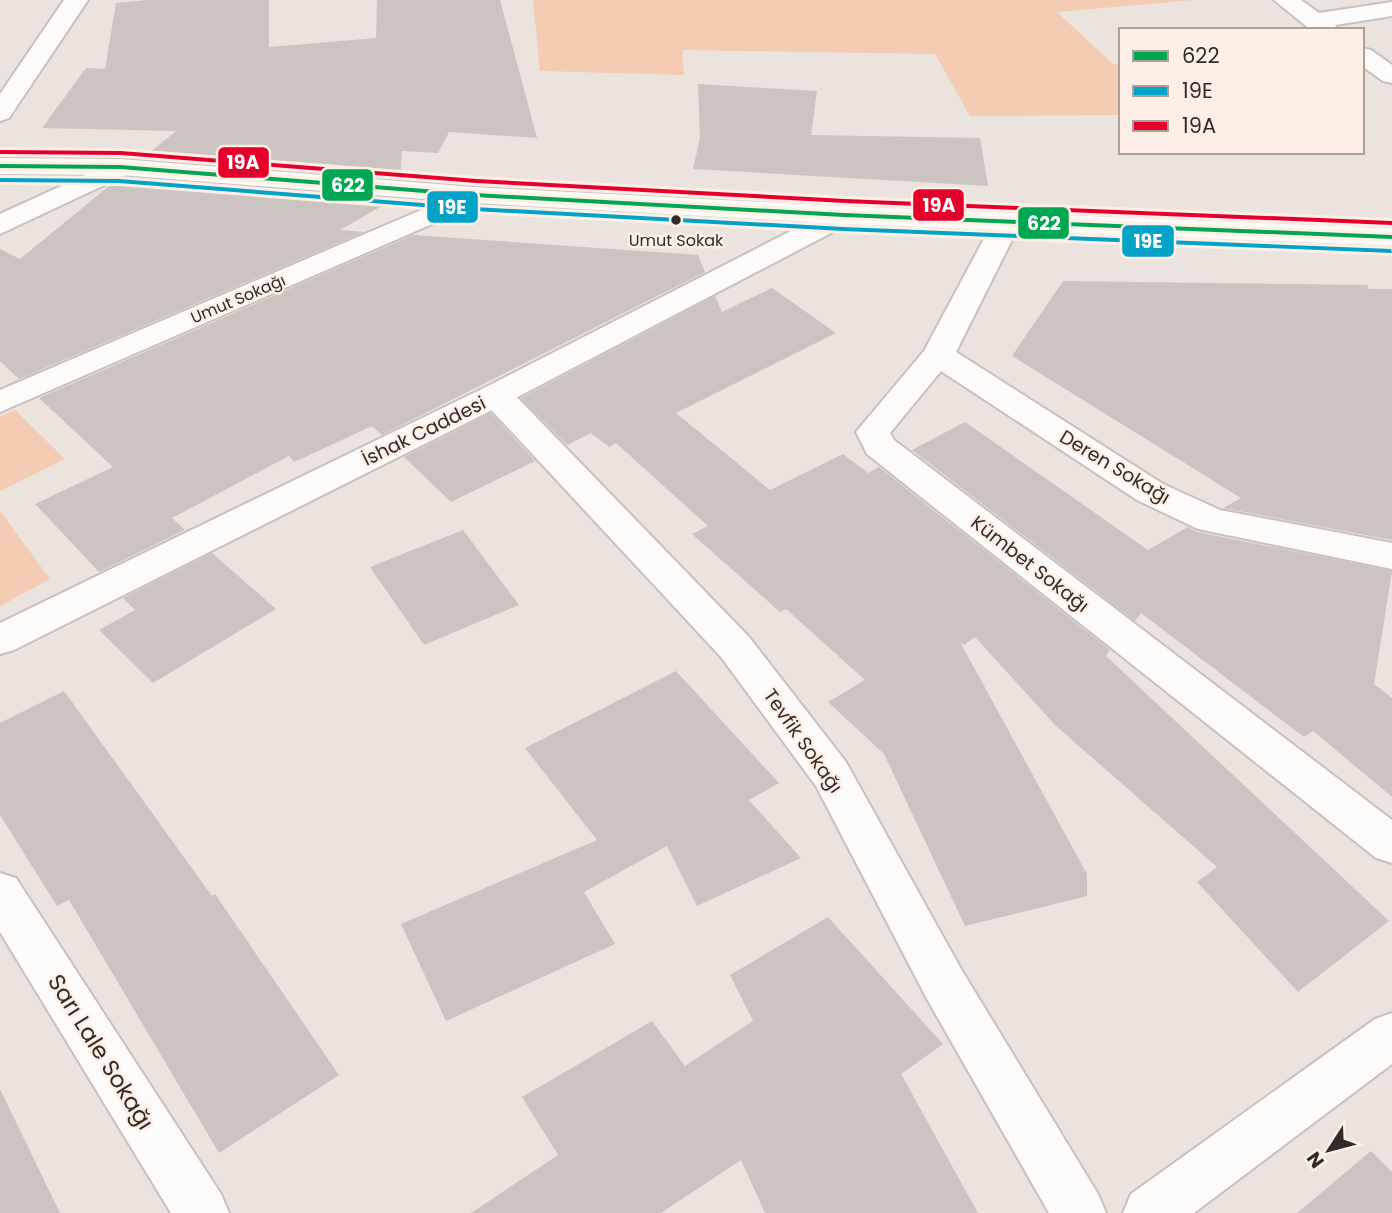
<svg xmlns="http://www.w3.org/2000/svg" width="1392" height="1213" viewBox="0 0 1392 1213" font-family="Poppins,sans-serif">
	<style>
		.green { fill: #f3ccb3 }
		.building { fill: #cbc4c0 }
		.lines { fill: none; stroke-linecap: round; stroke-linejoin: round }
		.minor-casing { stroke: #c8c1be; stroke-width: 4 }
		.tertiary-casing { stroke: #c8c1be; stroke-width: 4 }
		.secondary-casing { stroke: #c8c1be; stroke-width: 4 }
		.minor { fill: #fcfbfa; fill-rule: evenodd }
		.tertiary { fill: #fcfbfa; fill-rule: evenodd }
		.secondary { fill: #fcfbfa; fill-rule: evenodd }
		.bus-1-casing { stroke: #feefe6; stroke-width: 6 }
		.bus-2-casing { stroke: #feefe6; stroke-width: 6 }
		.bus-3-casing { stroke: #feefe6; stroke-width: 6 }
		.bus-1 { fill: #00a651; fill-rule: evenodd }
		.bus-2 { fill: #02a3c6; fill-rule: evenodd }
		.bus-3 { fill: #e4002b; fill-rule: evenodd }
		.bus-dot { fill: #312c29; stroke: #feefe6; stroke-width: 2.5 }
		.labels { text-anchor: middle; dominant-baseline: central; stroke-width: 5; stroke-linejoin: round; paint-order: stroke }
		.far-bus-label { font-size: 16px; fill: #312c29; stroke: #feefe6 }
		.far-street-label { font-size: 16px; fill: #312c29; stroke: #feefe6 }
		.street-label { font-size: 19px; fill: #312c29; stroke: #feefe6 }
		.near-street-label { font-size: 23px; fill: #312c29; stroke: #feefe6 }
		.line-badge { stroke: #feefe6; stroke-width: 2.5 }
		.badge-label { font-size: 19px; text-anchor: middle; font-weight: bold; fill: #fff }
	</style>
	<rect width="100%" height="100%" fill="#ebe3de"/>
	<path class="green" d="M 533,0 L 1195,0 L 1057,12 L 1113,64 L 1121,64 L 1121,115 L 970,116 L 935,54 L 682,50 L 684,75 L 540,71 Z
		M 15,410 L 65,459 L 0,491 L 0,417 Z
		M 0,511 L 50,579 L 0,606 Z"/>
	<path class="building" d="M 149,0 L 269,0 L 269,47 L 376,38 L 377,0 L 500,0 L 537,138 L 449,132 L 438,153 L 402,151 L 400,178 L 143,158 L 176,131 L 42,128 L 86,68 L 105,69 L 116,3 Z
		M 698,84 L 817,91 L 811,135 L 980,138 L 988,186 L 693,169 L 700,138 Z
		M 125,178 L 394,199 L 340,230 L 364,232 L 19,379 L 0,361 L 0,249 L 20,259 L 109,186 Z
		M 413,235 L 698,255 L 705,272 L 382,435 L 372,426 L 294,462 L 289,456 L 172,518 L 185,530 L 99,572 L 35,504 L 113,467 L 39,398 Z
		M 1063,281 L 1367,285 L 1369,289 L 1392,289 L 1392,540 L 1223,508 L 1241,498 L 1012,356 Z
		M 772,288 L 836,333 L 676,413 L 770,490 L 843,454 L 868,473 L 879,467 L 1110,650 L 1106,656 L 1389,921 L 1298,992 L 1197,882 L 1217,867 L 1056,726 L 975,637 L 964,645 L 960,642 L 1087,874 L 1087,896 L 965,926 L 884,754 L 828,702 L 865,680 L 786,609 L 780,612 L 692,534 L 708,526 L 616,443 L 609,447 L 591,433 L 567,445 L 521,398 L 715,296 L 722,312 Z
		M 491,413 L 535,461 L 451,502 L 404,457 Z
		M 965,422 L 1148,550 L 1188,527 L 1197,532 L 1392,571 L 1374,684 L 1392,698 L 1392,797 L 1313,731 L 1304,737 L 1141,613 L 1135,621 L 912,450 Z
		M 463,530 L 519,605 L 424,645 L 370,567 Z
		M 212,553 L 276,609 L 153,683 L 99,630 L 135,610 L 123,598 Z
		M 676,671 L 779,783 L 749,800 L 801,858 L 697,906 L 667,846 L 584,892 L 615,944 L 446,1021 L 401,924 L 597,840 L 525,748 Z
		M 64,691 L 212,896 L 215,894 L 339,1075 L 219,1153 L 69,900 L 57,906 L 0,815 L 0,723 Z
		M 828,917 L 943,1044 L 901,1074 L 978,1213 L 765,1213 L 741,1160 L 661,1213 L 471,1213 L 558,1155 L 522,1097 L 652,1021 L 685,1066 L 753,1021 L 730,975 Z
		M 0,1089 L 60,1213 L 0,1213 Z
		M 1371,1151 L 1392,1172 L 1392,1213 L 1297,1213 Z"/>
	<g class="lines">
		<defs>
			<path id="minor" d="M 64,0 L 88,0 L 9,118 L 0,121 L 0,94 Z
				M 1274,0 L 1301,0 L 1319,13 L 1392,2 L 1392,16 L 1335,25 L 1339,30 L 1311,30 Z
				M 1362,48 L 1371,50 L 1392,65 L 1392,83 L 1383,81 L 1362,66 Z
				M 120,159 L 130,161 L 134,167 L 130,173 L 0,234 L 0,214 Z
				M 475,187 L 485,189 L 489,195 L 485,201 L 0,412 L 0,390 Z
				M 1007,213 L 1017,216 L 1021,222 L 956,352 L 1163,484 L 1220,510 L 1392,543 L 1392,569 L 1198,529 L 1137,500 L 941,371 L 890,433 L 894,440 L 1392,820 L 1392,863 L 1376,858 L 867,454 L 856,432 L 924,351 L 993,222 L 997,216 Z
				M 496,385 L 508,388 L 749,637 L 846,762 L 961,969 L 1098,1194 L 1106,1213 L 1049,1213 L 927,999 L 816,786 L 721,657 L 484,402 L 479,395 L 484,388 Z
				M 0,873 L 16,878 L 221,1194 L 229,1213 L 171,1213 L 0,932 Z"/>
			<path id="tertiary" d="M 844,206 L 854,209 L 858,215 L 854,221 L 508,402 L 14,650 L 0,654 L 0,623 L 484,388 L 834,209 Z
				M 1392,1013 L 1392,1064 L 1194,1213 L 1123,1213 L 1131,1194 L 1375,1019 Z"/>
			<path id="secondary" d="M 0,158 L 120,159 L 475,187 L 844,206 L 1392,228 L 1392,246 L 844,224 L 475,203 L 120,175 L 0,174 Z"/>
		</defs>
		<use href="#minor" class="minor-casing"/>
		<use href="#tertiary" class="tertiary-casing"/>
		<use href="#secondary" class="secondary-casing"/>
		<use href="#minor" class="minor"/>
		<use href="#tertiary" class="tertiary"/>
		<use href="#secondary" class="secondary"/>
		<defs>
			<path id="bus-1" d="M 0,164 L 120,165 L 475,193 L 844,213 L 1392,235 L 1392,239 L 844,217 L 475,197 L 120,169 L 0,168 Z"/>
			<path id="bus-2" d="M 0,178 L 119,179 L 474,207 L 843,227 L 1391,249 L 1392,253 L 843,231 L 474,211 L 119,183 L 0,182 Z"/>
			<path id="bus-3" d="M 0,150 L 121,151 L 476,179 L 845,199 L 1392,221 L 1392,225 L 845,203 L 476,183 L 121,155 L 0,154 Z"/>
		</defs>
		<use href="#bus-1" class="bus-1-casing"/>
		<use href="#bus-2" class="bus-2-casing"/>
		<use href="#bus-3" class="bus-3-casing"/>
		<use href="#bus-1" class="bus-1"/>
		<use href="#bus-2" class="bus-2"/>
		<use href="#bus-3" class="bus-3"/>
	</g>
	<circle class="bus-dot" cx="676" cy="220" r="6"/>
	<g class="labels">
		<g class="far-bus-label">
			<text x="676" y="240">Umut Sokak</text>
		</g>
		<g class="far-street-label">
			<text transform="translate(238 299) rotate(-23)">Umut Sokağı</text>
		</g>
		<g class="street-label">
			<text transform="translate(424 431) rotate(-26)">İshak Caddesi</text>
			<text transform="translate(1115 467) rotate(31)">Deren Sokağı</text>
			<text transform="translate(1030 564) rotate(38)">Kümbet Sokağı</text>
			<text transform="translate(803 741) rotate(55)">Tevfik Sokağı</text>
		</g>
		<g class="near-street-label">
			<text transform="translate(101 1052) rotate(58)">Sarı Lale Sokağı</text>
		</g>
	</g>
	<g class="line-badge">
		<rect x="217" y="146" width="53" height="33" rx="7" fill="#e4002b"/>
		<rect x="321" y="168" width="53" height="34" rx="7" fill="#00a651"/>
		<rect x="912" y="188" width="53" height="34" rx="7" fill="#e4002b"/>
		<rect x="426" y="190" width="53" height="34" rx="7" fill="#02a3c6"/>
		<rect x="1017" y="206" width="53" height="34" rx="7" fill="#00a651"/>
		<rect x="1121" y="224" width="54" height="34" rx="7" fill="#02a3c6"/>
	</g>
	<g class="badge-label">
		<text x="243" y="169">19A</text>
		<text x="348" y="192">622</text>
		<text x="939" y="212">19A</text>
		<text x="452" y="214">19E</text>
		<text x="1044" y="230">622</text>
		<text x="1148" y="248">19E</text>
	</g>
	<rect x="1119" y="28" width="245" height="126" fill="#feefe6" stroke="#aca19a" stroke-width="2"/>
	<rect x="1133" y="51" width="35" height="10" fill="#00a651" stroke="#aca19a" stroke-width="2"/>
	<text x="1182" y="63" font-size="21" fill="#312c29">622</text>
	<rect x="1133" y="86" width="35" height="10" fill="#02a3c6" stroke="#aca19a" stroke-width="2"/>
	<text x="1182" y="98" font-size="21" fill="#312c29">19E</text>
	<rect x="1133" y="121" width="35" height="10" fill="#e4002b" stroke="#aca19a" stroke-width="2"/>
	<text x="1182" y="133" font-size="21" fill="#312c29">19A</text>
	<g transform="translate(1329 1150) rotate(234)" stroke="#feefe6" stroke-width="5" paint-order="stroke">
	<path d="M0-5L12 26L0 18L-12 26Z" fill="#312c29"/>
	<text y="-10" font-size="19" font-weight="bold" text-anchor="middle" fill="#312c29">N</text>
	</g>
</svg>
